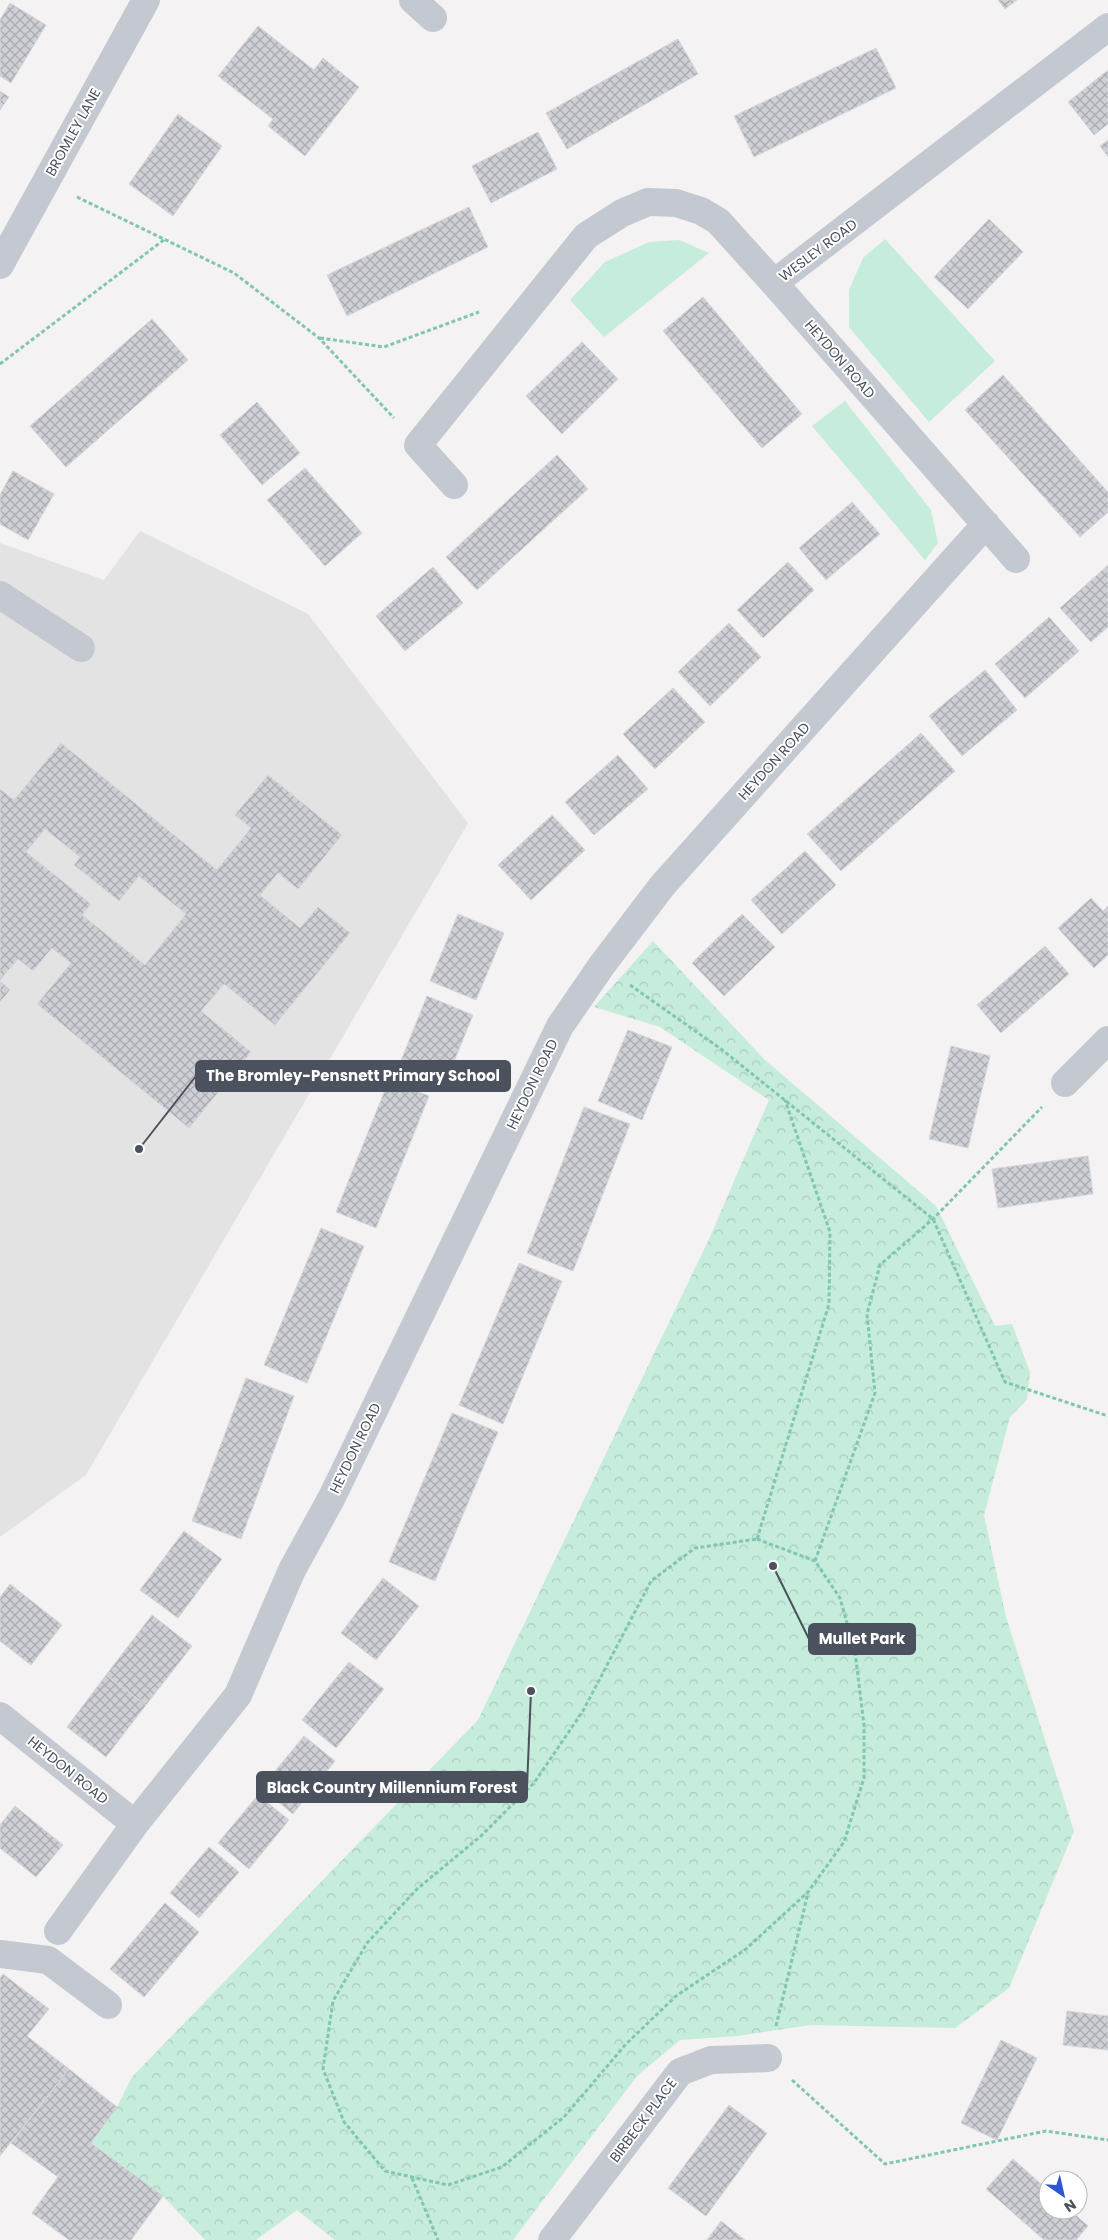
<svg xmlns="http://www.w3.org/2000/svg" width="1108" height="2240" viewBox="0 0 1108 2240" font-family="Poppins,sans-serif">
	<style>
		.education { fill: #e4e3e3 }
		.grass { fill: #c6ecdc }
		.forest { fill: url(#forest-crowns) }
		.building { fill: url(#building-cross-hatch); stroke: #d6d7dc; fill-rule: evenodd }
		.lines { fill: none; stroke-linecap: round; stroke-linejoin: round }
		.path { stroke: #81c6b1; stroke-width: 3; stroke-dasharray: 4 2.5; stroke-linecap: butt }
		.minor { stroke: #c4c9d1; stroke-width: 28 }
		.labels { text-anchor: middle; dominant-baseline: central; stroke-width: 4; stroke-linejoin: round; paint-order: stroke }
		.street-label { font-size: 14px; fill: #4b515d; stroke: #fff }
		.leader { fill: none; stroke: #4b515d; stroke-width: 2 }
		.callout-dot { fill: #4b515d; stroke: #fff; stroke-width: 2 }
		.callout { fill: #4b515d; stroke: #4b515d; stroke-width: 2 }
		.callout-label { font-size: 15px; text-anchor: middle; font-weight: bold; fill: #fff }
	</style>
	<defs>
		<pattern id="forest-crowns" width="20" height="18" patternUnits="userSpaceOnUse" patternTransform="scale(1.25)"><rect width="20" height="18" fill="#c6ecdc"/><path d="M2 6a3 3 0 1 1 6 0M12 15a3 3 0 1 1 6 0" fill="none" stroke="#acccbf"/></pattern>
		<pattern id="building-cross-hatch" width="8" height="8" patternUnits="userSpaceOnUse" patternTransform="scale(1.25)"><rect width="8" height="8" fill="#cfd0d5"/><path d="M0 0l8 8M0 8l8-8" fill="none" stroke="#aaabb0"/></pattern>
	</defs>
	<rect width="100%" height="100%" fill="#f4f2f2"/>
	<path class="education" d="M 140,531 L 308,614 L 468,823 L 86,1475 L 0,1537 L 0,543 L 104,580 Z"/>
	<path class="grass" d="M 885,239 L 995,361 L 929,422 L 849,327 L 849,290 L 863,258 Z
		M 679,240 L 709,253 L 604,337 L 570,300 L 605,262 L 649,242 Z
		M 845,401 L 931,510 L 938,543 L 925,560 L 812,426 Z"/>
	<path class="forest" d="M 653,941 L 765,1060 L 936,1206 L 995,1326 L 1012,1324 L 1030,1372 L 1027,1400 L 1010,1417 L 984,1515 L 1006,1617 L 1074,1831 L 1009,1988 L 955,2028 L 810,2025 L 738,2036 L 680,2040 L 637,2076 L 513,2240 L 335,2240 L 297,2210 L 256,2240 L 205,2240 L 163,2196 L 91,2143 L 117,2107 L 132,2077 L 478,1720 L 710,1237 L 769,1100 L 660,1027 L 594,1007 Z"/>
	<path class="building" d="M 998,0 L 1017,0 L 1005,9 Z
		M 10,3 L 46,25 L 11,83 L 0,76 L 0,20 Z
		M 258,26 L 314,70 L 323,58 L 359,87 L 305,156 L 268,126 L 273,119 L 218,76 Z
		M 678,39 L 698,74 L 567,149 L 546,113 Z
		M 876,48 L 896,88 L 754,157 L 734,116 Z
		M 1108,70 L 1108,124 L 1094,135 L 1068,102 Z
		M 0,91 L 9,97 L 0,110 Z
		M 178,114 L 222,146 L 173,216 L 129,184 Z
		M 538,132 L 557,169 L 491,203 L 472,166 Z
		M 1108,140 L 1108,157 L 1100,146 Z
		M 469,207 L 488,247 L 347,316 L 327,275 Z
		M 989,219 L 1023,252 L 968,309 L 934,277 Z
		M 703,297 L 802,414 L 762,448 L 663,331 Z
		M 152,319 L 188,360 L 66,467 L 30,426 Z
		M 582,342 L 618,379 L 562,434 L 526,396 Z
		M 1003,375 L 1108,492 L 1108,512 L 1080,537 L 965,410 Z
		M 257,402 L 300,453 L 262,485 L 220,435 Z
		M 557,455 L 588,489 L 477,590 L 446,557 Z
		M 305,468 L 362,533 L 325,566 L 267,500 Z
		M 13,471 L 54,494 L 28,540 L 0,524 L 0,495 Z
		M 852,502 L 880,534 L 826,580 L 799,548 Z
		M 788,562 L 814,590 L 763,638 L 737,610 Z
		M 1108,565 L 1108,627 L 1091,642 L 1060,608 Z
		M 433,567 L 463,603 L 405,651 L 376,616 Z
		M 1049,617 L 1079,651 L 1025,698 L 995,664 Z
		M 729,623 L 761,657 L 710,706 L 678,672 Z
		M 985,670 L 1017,710 L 962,756 L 929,716 Z
		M 673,688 L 705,722 L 655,769 L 623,734 Z
		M 921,733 L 955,771 L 841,871 L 807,834 Z
		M 61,743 L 217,870 L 251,828 L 235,815 L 268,775 L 342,835 L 298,889 L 278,873 L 260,895 L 300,928 L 318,907 L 350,933 L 275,1025 L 224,984 L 201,1011 L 251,1052 L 189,1128 L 37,1004 L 71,963 L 52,948 L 33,971 L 18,959 L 0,980 L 0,789 L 14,800 ZM 45,829 L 80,857 L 74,865 L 119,901 L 139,876 L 186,914 L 145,965 L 82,915 L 91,904 L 26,852 Z
		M 618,755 L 648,789 L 594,835 L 565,802 Z
		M 552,815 L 585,850 L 531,900 L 498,865 Z
		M 805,851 L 836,885 L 782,934 L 751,900 Z
		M 1091,898 L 1103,911 L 1108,906 L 1108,955 L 1094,968 L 1058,928 Z
		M 458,914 L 504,933 L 476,1000 L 430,981 Z
		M 742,914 L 775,947 L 724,996 L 692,963 Z
		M 1045,946 L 1069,974 L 1001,1033 L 977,1005 Z
		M 0,981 L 10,990 L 0,1002 Z
		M 427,996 L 473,1015 L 446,1081 L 400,1063 Z
		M 628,1030 L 672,1047 L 642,1120 L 598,1101 Z
		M 951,1046 L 990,1056 L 968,1148 L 929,1139 Z
		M 389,1080 L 429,1096 L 376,1228 L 336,1212 Z
		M 584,1107 L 630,1124 L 573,1271 L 527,1253 Z
		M 1088,1156 L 1093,1194 L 998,1208 L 992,1169 Z
		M 321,1228 L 364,1246 L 307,1383 L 264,1365 Z
		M 519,1263 L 562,1281 L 503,1424 L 459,1405 Z
		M 246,1378 L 294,1396 L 241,1539 L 192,1521 Z
		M 452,1413 L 498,1432 L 435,1581 L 389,1562 Z
		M 184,1531 L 222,1559 L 178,1618 L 140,1590 Z
		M 383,1578 L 419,1606 L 376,1660 L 341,1633 Z
		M 10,1584 L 62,1625 L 31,1665 L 0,1641 L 0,1597 Z
		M 152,1615 L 192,1646 L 146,1705 L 106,1675 Z
		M 349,1662 L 384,1689 L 336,1748 L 302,1720 Z
		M 106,1675 L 146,1705 L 106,1757 L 67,1727 Z
		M 304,1736 L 335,1761 L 293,1814 L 261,1788 Z
		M 258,1795 L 289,1820 L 249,1869 L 218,1843 Z
		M 15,1806 L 63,1845 L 36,1877 L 0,1848 L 0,1825 Z
		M 209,1847 L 239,1872 L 199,1918 L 170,1893 Z
		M 165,1903 L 199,1932 L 144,1997 L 110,1969 Z
		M 3,1974 L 49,2009 L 27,2036 L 69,2069 L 0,2156 L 0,1978 Z
		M 1067,2011 L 1108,2016 L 1108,2050 L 1063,2045 Z
		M 1001,2040 L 1037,2058 L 997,2140 L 961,2123 Z
		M 69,2069 L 117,2107 L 91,2143 L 163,2196 L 131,2240 L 69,2240 L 32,2213 L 58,2177 L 11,2143 Z
		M 729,2105 L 767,2133 L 706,2216 L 668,2188 Z
		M 1013,2159 L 1048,2190 L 1048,2210 L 1070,2210 L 1088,2226 L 1076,2240 L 1044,2240 L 986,2189 Z
		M 721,2221 L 745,2240 L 707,2240 Z"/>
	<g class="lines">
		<path class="path" d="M 77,197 L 234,273 L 319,338 L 394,418
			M 320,338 L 384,347 L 479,312
			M 0,364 L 165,239
			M 630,985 L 721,1049 L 933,1219 L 1005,1382 L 1108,1416
			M 757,1539 L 815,1561 L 840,1598 L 855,1652 L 864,1725 L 864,1778 L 844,1842 L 808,1892 L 746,1949 L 676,1996 L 626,2044 L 564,2117 L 502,2167 L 448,2185 L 385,2171 L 344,2122 L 323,2069 L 333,2001 L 367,1943 L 417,1889 L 481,1836 L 534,1783 L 583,1711 L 651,1581 L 695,1548 Z
			M 757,1539 L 829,1304 L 830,1232 L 785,1100
			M 815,1561 L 875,1393 L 867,1314 L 880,1265 L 933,1219 L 1042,1107
			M 776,2026 L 808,1893
			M 792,2080 L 885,2164 L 1046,2131 L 1108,2140
			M 412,2178 L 438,2240"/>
		<path class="minor" d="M 413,0 L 433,18
			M 0,265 L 146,0
			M 774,283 L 1016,559
			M 454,485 L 418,445 L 586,236 L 622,213 L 648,202 L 676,203 L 701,211 L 718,221 L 774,283 L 1108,27
			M 0,595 L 81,648
			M 1065,1083 L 1108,1040
			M 0,1716 L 135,1824
			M 58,1931 L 135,1824 L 238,1695 L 292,1570 L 332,1497 L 560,1026 L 602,965 L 662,886 L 986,524
			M 0,1954 L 48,1960 L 108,2005
			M 552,2240 L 680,2072 L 711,2060 L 768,2058"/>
	</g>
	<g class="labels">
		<g class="street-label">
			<text transform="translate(73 132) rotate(-61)">BROMLEY LANE</text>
			<text transform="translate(818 250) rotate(-37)">WESLEY ROAD</text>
			<text transform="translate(840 359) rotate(49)">HEYDON ROAD</text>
			<text transform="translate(774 761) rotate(-48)">HEYDON ROAD</text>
			<text transform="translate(532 1084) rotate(-64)">HEYDON ROAD</text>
			<text transform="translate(355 1448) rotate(-64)">HEYDON ROAD</text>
			<text transform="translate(68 1770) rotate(39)">HEYDON ROAD</text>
			<text transform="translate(643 2120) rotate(-53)">BIRBECK PLACE</text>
		</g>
	</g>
	<path class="leader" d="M139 1149L196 1076M773 1566L809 1639M531 1691L527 1787"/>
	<g class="callout-dot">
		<circle cx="139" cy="1149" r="5"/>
		<circle cx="773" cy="1566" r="5"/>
		<circle cx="531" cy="1691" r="5"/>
	</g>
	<g class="callout">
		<rect x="196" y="1061" width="314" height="30" rx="5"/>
		<rect x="809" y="1624" width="106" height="30" rx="5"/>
		<rect x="257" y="1772" width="270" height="30" rx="5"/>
	</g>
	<g class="callout-label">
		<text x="353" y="1081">The Bromley-Pensnett Primary School</text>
		<text x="862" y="1644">Mullet Park</text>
		<text x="392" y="1793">Black Country Millennium Forest</text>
	</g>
	<g transform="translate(1063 2195) rotate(146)"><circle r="24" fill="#ffffff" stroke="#b7b9be"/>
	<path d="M0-4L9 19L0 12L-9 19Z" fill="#2d56d2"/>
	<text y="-8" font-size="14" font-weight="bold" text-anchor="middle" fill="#4b515d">N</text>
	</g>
</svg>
